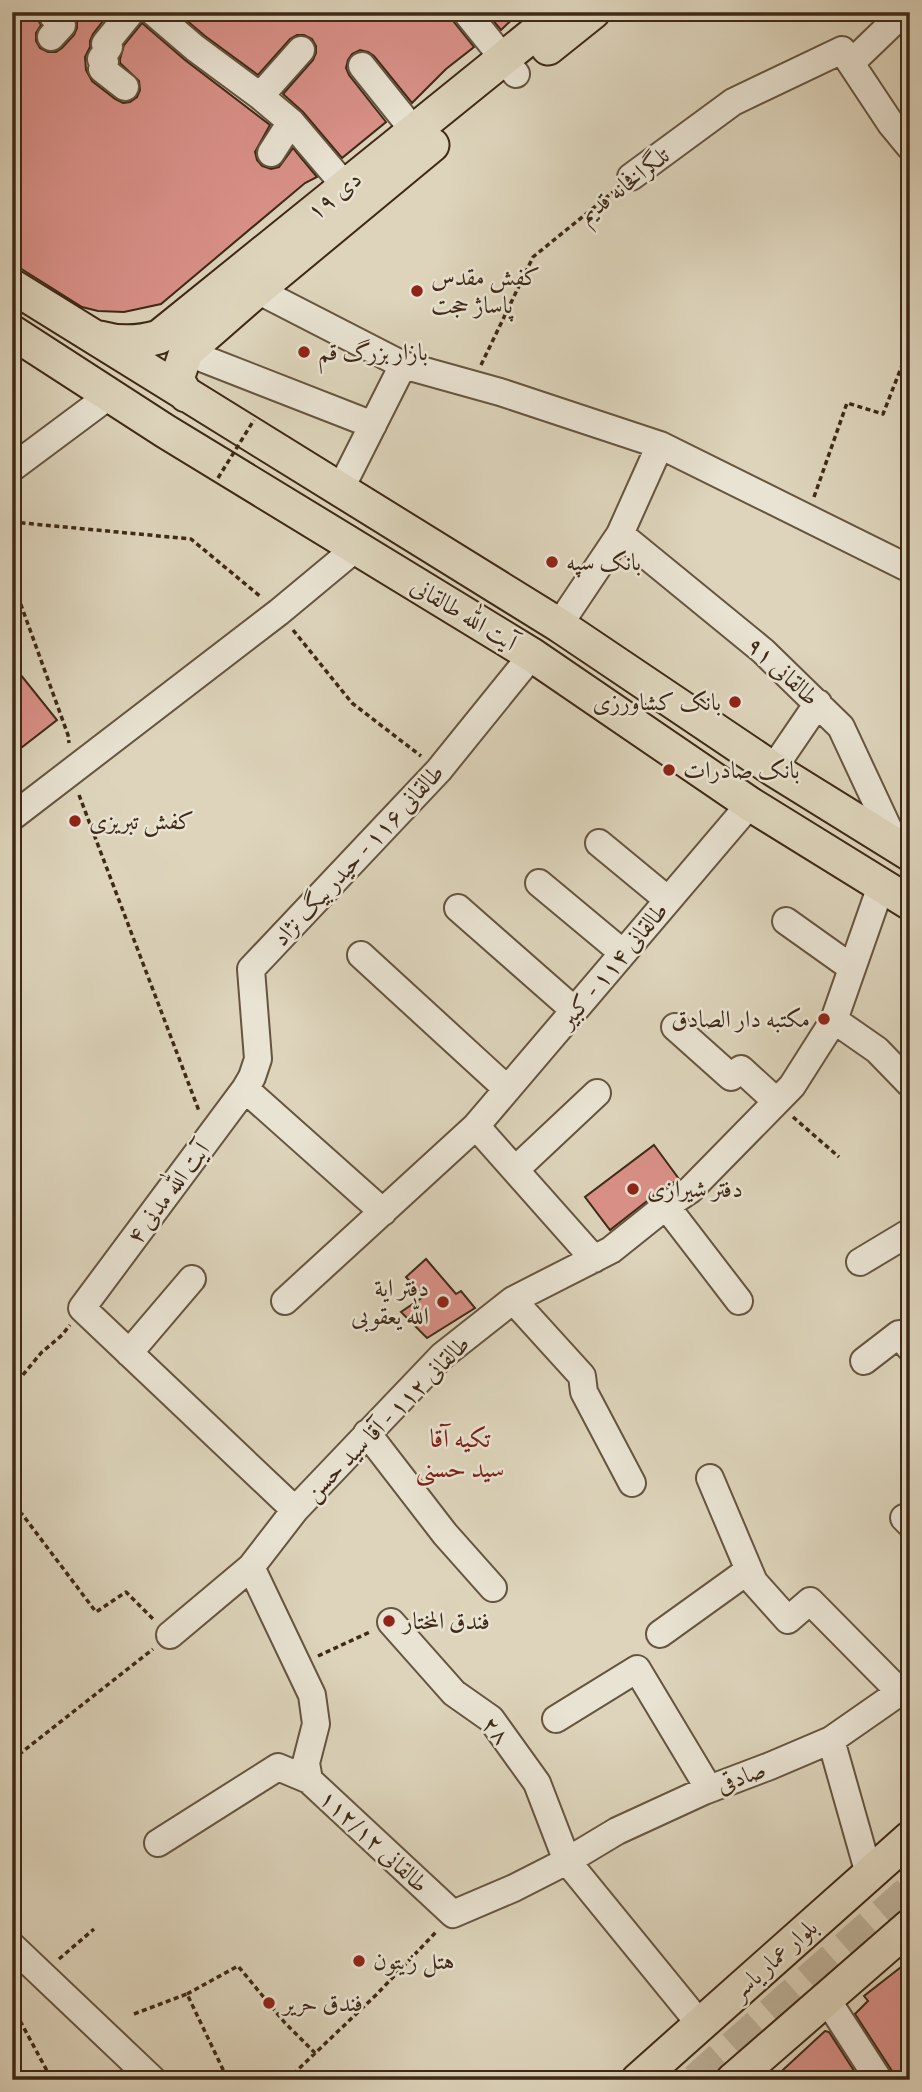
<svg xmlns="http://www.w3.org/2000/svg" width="922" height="2092" viewBox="0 0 922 2092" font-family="Alegreya,Amiri,serif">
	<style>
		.building { fill: #da9189; stroke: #3e2916; stroke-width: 2 }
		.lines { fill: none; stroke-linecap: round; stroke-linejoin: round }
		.major-tunnel { stroke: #bdb29a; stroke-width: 33; stroke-dasharray: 33 17; stroke-linecap: butt }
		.minor-casing { stroke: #66543f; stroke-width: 30 }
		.major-casing { stroke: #3e2916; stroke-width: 37 }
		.path { stroke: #3e2916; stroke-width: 3.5; stroke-dasharray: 5 3.5; stroke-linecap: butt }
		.minor { stroke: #e9e3d3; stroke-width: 26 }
		.major { stroke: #ddd4bb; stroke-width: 33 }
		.path-bridge { stroke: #3e2916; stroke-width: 3.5; stroke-dasharray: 5 3.5; stroke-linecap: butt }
		.poi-dot { fill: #8f2418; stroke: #e9e3d3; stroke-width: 2.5 }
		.labels { text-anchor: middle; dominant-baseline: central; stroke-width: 5; stroke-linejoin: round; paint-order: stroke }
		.street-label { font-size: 24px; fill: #3e2916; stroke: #e9e3d3 }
		.poi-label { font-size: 24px; fill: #3e2916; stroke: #e9e3d3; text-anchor: start }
		.neighbourhood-label { font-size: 26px; fill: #7a1f14; stroke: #e9e3d3 }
	</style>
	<rect width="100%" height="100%" fill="#ddd4bb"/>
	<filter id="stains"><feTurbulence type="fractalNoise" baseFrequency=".00286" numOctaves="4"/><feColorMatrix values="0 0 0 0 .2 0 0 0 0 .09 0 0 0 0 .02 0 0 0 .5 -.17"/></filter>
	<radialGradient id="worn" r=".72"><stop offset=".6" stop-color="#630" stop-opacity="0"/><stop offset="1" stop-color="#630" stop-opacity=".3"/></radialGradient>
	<path class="building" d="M 12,12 L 38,12 L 38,20 L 41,25 L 36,33 L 36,41 L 40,48 L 48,52 L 56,52 L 62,48 L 74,35 L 77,28 L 77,21 L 72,12 L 110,12 L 93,34 L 90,41 L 90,47 L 85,57 L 86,70 L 92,81 L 115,99 L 123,103 L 130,102 L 137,97 L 140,90 L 139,81 L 120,63 L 120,59 L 124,45 L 142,23 L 185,60 L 270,125 L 255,152 L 257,160 L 262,166 L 271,169 L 279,167 L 293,148 L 317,177 L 305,183 L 161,304 L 124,312 L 98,311 L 82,307 L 12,263 Z
		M 181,12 L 451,12 L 454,22 L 474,47 L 446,69 L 412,103 L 374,56 L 368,52 L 360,50 L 352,54 L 348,60 L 346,68 L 349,75 L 386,122 L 342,158 L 303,112 L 283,94 L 313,60 L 316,53 L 316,46 L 312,39 L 304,35 L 297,35 L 290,39 L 258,75 L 205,36 L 179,14 Z
		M 486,12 L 520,12 L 501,30 Z
		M 12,664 L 57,720 L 12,755 Z
		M 654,1145 L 679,1179 L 656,1194 L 610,1230 L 585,1197 Z
		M 426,1259 L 456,1294 L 461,1291 L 475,1308 L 427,1338 L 401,1312 L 423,1297 L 406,1277 Z
		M 910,1960 L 910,2080 L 895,2080 L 892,2071 L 855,2014 L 868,2001 L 864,1996 Z
		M 825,2031 L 829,2032 L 860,2080 L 772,2080 Z"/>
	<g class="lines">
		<path class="major-tunnel" d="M 696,2080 L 910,1891"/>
		<defs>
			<path id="minor" d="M 153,12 L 195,48 L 260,96 L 291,122 L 358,201
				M 466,12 L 516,74
				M 51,37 L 62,25 L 53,16 L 56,12
				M 851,63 L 904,12
				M 362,66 L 414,131
				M 125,87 L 102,69 L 105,62 L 101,59 L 109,47 L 105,44 L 131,12
				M 260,96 L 301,50
				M 271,153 L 291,122
				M 631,177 L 733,102 L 842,50 L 891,124 L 910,147
				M 257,290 L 403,365 L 500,392 L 660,445 L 910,569
				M 186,352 L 373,425
				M 12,468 L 110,395
				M 340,490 L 403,365
				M 620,534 L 763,651 L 841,727 L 897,847
				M 559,625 L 620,534 L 660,445
				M 773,769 L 818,703
				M 12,817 L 279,612 L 356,548
				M 599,843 L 668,900
				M 539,883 L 623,953
				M 458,908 L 574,1010
				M 786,921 L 852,968
				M 361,955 L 507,1089
				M 834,1020 L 877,1050 L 910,1084
				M 675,1027 L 731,1077 L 741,1069 L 776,1101
				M 245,1089 L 383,1212
				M 476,1126 L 594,1259
				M 515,1170 L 597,1093
				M 666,1206 L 739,1301
				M 860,1262 L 910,1232
				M 513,1300 L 582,1376 L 584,1392 L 632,1483
				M 285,1301 L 476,1126 L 750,804
				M 129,1353 L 192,1279
				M 864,1361 L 899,1334 L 910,1348
				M 367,1433 L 445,1534 L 493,1588
				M 710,1478 L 754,1582 L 788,1620 L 810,1601 L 900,1692
				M 295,1510 L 82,1308 L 245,1089 L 252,1077 L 258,1059 L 251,969 L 439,770 L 532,655
				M 904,1518 L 910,1524
				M 251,1567 L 312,1695 L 316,1724 L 306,1763 L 309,1780 L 453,1914 L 514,1888 L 567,1861 L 617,1831 L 704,1791 L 770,1766 L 831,1740 L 910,1685
				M 391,1622 L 454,1693 L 491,1719 L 537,1783 L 567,1861 L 700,2024
				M 660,1634 L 749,1570
				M 170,1635 L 251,1567 L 295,1510 L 442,1356 L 513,1300 L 611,1250 L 666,1206 L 690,1190 L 792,1086 L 834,1020 L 881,886
				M 556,1719 L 637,1669 L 709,1789
				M 831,1740 L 869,1874
				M 158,1843 L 278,1767 L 309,1780
				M 12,1946 L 153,2080
				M 826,1998 L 879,2080"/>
			<path id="major" d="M 548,48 L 593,12
				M 12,286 L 559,625 L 773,769 L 910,854
				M 12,332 L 165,431 L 532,655 L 750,804 L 910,903
				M 100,338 C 120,344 138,343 159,337 L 561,12
				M 186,395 L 177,379 L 186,352 L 257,290 L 432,145
				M 638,2080 L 910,1838
				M 733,2080 L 910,1926"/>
		</defs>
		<use href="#minor" class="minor-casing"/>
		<use href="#major" class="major-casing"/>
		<path class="path" d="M 481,365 L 533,257 L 613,192
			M 814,497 L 847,403 L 883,414 L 910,345
			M 12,522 L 191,539 L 261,597
			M 12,580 L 68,735 L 69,743
			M 293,630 L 352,703 L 421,756
			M 79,795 L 199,1111
			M 793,1117 L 839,1157
			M 12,1388 L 41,1353 L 62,1335 L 70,1325
			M 12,1521 L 22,1514 L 96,1612 L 126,1592 L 153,1619
			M 318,1656 L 372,1631
			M 12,1760 L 153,1649
			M 59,1959 L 94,1929
			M 187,1994 L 238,1966 L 285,2023 L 315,2053
			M 12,2006 L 52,2080
			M 134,2014 L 187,1994 L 228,2080
			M 287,2080 L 376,1995 L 437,1931"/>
		<use href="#minor" class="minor"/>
		<use href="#major" class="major"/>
		<path class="path-bridge" d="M 218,478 L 254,420"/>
	</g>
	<g class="poi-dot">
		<circle cx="417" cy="291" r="7"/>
		<circle cx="304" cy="352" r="7"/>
		<circle cx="552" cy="562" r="7"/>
		<circle cx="735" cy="702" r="7"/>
		<circle cx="669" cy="770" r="7"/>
		<circle cx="75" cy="821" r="7"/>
		<circle cx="824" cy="1019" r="7"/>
		<circle cx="633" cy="1189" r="7"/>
		<circle cx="443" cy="1302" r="7"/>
		<circle cx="389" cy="1621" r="7"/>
		<circle cx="359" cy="1961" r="7"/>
		<circle cx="269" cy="2003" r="7"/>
	</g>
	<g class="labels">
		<g class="street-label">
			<text transform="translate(624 185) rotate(-38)">تلگرافخانه قدیم</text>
			<text transform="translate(334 195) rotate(-39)">۱۹ دی</text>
			<text transform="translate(464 614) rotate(31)">آیت الله طالقانی</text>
			<text transform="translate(783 671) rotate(43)">طالقانی ۹۱</text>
			<text transform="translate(358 855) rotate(-47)">طالقانی ۱۱۶ - حیدر بیگ نژاد</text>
			<text transform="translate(613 965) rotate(-50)">طالقانی ۱۱۴ - کبیر</text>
			<text transform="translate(168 1193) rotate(-53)">۴ آیت الله مدنی</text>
			<text transform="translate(387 1418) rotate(-45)">طالقانی ۱۱۲ - آقا سید حسن</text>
			<text transform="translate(496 1730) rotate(49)">۲۸</text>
			<text transform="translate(741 1777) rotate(-21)">صادقی</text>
			<text transform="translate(374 1841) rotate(43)">طالقانی ۱۱۲/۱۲</text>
			<text transform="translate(774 1959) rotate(-42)">بلوار عمار یاسر</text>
		</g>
		<g class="poi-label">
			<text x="431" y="277">کفش مقدس<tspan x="431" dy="28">پاساژ حجت</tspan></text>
			<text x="318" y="352">بازار بزرگ قم</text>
			<text x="566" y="562">بانک سپه</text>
			<text x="721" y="702" text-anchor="end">بانک کشاورزی</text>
			<text x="683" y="770">بانک صادرات</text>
			<text x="89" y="821">کفش تبریزی</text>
			<text x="810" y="1019" text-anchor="end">مکتبه دار الصادق</text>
			<text x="647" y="1189">دفتر شیرازی</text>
			<text x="429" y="1288" text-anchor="end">دفتر ایة<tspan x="429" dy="28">الله یعقوبی</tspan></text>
			<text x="403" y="1621">فندق المختار</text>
			<text x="373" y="1961">هتل زیتون</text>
			<text x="283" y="2003">فندق حرير</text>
		</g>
		<g class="neighbourhood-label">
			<text x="460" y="1438">تکیه آقا<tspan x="460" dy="30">سید حسنی</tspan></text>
		</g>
	</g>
	<rect width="922" height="2092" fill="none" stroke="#ddd4bb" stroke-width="42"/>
	<rect x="14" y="14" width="894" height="2064" fill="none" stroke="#3e2916" stroke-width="3.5"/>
	<rect x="21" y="21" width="880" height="2050" fill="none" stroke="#3e2916" stroke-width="2"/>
	<rect width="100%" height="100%" filter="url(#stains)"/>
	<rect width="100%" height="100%" fill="url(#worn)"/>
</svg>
